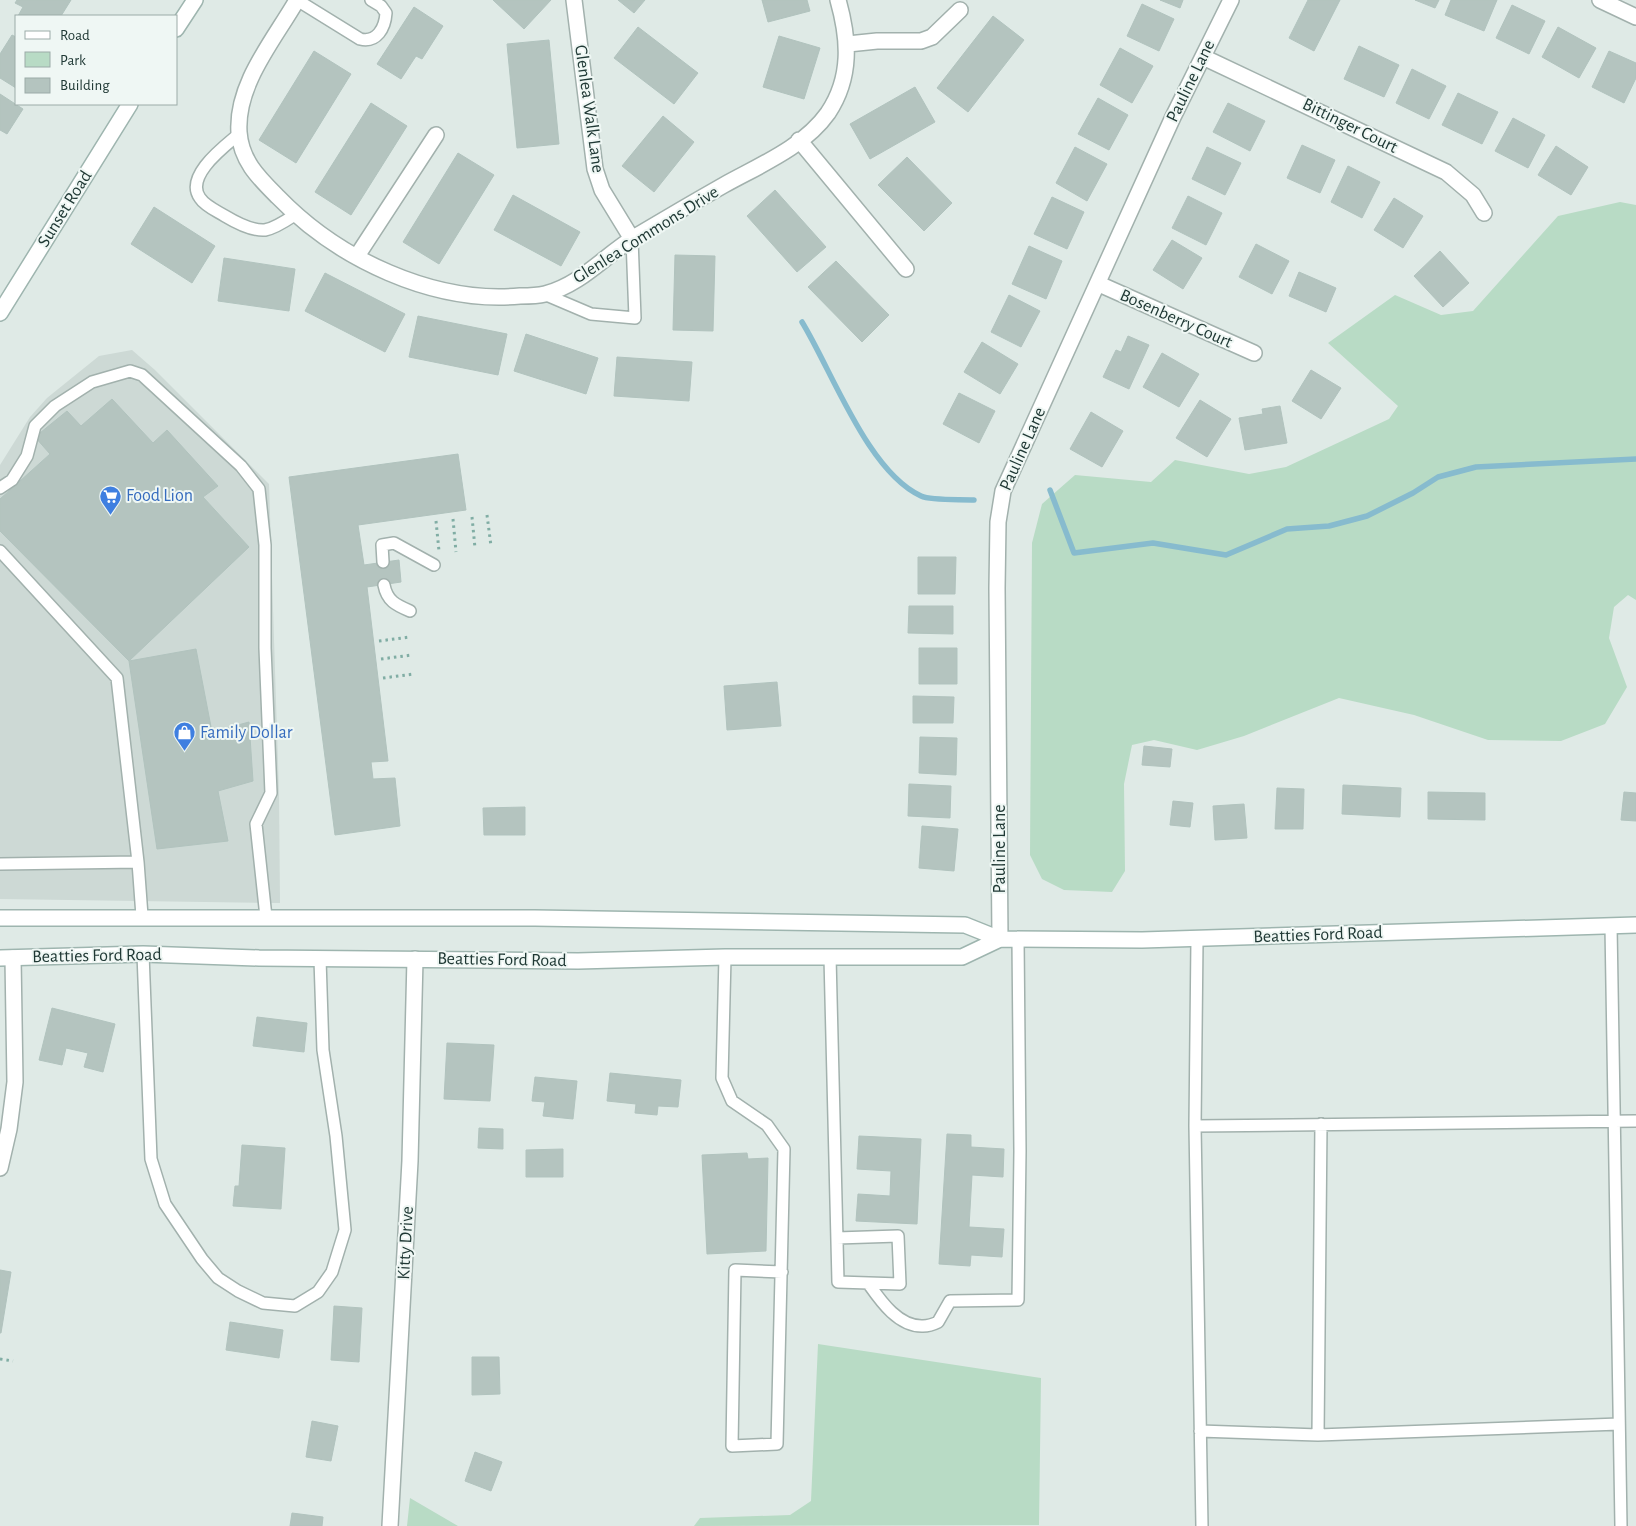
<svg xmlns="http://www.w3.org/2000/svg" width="1636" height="1526" viewBox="0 0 1636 1526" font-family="'Alegreya Sans',sans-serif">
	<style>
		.built { fill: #cdd9d5 }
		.green { fill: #b8dbc5 }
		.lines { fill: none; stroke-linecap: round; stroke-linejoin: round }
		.stream { stroke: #87bbce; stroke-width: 5.5 }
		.building { fill: #b4c4bf; stroke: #b1c3be }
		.service-casing { stroke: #a2b1ad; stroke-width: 14 }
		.minor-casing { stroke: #a2b1ad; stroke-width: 18 }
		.secondary-casing { stroke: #9eb5af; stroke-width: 18 }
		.path { stroke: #80ada4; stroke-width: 3; stroke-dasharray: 2.5 4; stroke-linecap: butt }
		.service { stroke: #fff; stroke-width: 11 }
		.minor { stroke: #fff; stroke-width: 15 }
		.secondary { stroke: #fff; stroke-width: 15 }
		.labels { text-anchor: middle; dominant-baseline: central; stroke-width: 4; stroke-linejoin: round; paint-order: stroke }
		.street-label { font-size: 18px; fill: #203935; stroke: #eff7f4 }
		.shop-label { font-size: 18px; fill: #366cbe; stroke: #eff7f4; text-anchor: start }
	</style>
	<rect width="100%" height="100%" fill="#dfeae6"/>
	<path class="built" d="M 132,350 L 155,370 L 269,484 L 279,794 L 280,903 L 0,899 L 0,465 L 30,417 L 47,398 L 99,356 Z"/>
	<path class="green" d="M 1620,202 L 1636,205 L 1636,600 L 1628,595 L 1614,607 L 1609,638 L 1627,687 L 1605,724 L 1561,741 L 1488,740 L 1414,715 L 1339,698 L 1244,736 L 1197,750 L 1154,740 L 1132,745 L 1124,784 L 1125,871 L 1112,892 L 1064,890 L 1042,879 L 1030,855 L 1032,543 L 1042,504 L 1075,475 L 1151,482 L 1175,460 L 1249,474 L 1286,467 L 1389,419 L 1398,406 L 1328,343 L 1395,295 L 1441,315 L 1473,311 L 1558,216 Z
		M 818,1344 L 1041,1378 L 1039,1525 L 694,1526 L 700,1518 L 790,1515 L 811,1501 Z
		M 410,1498 L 458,1526 L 407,1526 Z"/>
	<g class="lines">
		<path class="stream" d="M 802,322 C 832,371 868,472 921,496 C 932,501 961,499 974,500
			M 1050,490 L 1074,553 L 1153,543 L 1226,555 L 1287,529 L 1329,526 L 1367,516 L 1413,493 L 1438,477 L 1476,467 L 1636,459"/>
	</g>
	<path class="building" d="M 17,0 L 71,0 L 61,16 L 18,16 L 23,7 L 15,3 Z
		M 493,0 L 551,0 L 524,29 Z
		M 618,0 L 645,0 L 634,13 Z
		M 762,0 L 807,0 L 810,11 L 768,22 Z
		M 1160,0 L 1183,0 L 1180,8 Z
		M 1308,0 L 1340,0 L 1314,51 L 1289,38 Z
		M 1415,0 L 1439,0 L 1435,8 Z
		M 1451,0 L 1497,0 L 1484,31 L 1445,15 Z
		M 1142,4 L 1174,19 L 1159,51 L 1127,36 Z
		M 1512,5 L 1545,21 L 1529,54 L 1496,38 Z
		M 414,7 L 443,26 L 422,59 L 416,56 L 401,79 L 377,64 Z
		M 993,16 L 1024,40 L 968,112 L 937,88 Z
		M 638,27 L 698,73 L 674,104 L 614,58 Z
		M 1558,27 L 1596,48 L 1579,78 L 1542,57 Z
		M 12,35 L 16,37 L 16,88 L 0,78 L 0,54 Z
		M 779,36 L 820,48 L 804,99 L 763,87 Z
		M 549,40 L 559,144 L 517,148 L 507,44 Z
		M 1359,46 L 1399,65 L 1384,97 L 1344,79 Z
		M 1120,48 L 1153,66 L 1132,103 L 1100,85 Z
		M 314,51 L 351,74 L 296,163 L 259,140 Z
		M 1609,51 L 1636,63 L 1636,78 L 1624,103 L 1592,87 Z
		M 1412,69 L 1446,86 L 1429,119 L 1396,103 Z
		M 915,87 L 935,122 L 870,159 L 850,124 Z
		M 1458,93 L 1498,112 L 1482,144 L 1442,125 Z
		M 0,94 L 23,109 L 7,134 L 0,130 Z
		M 1098,98 L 1128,115 L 1109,150 L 1078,134 Z
		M 371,103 L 407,126 L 351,215 L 315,192 Z
		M 1228,103 L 1265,121 L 1250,151 L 1213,132 Z
		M 663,116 L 694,142 L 654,192 L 622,166 Z
		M 1513,118 L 1545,135 L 1528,168 L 1495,151 Z
		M 1302,145 L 1335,160 L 1320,193 L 1287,178 Z
		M 1556,146 L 1588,167 L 1571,195 L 1538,175 Z
		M 1075,147 L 1107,164 L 1087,201 L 1056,183 Z
		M 1207,147 L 1241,163 L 1225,195 L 1192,179 Z
		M 458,153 L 494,175 L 439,264 L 403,242 Z
		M 907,157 L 952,203 L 924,231 L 878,185 Z
		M 1348,166 L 1380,182 L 1362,218 L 1331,202 Z
		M 775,190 L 826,247 L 797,272 L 747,216 Z
		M 513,195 L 580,232 L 561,266 L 494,230 Z
		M 1188,196 L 1222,213 L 1206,245 L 1172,228 Z
		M 1052,197 L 1084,212 L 1067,249 L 1034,234 Z
		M 1394,198 L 1423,216 L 1403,248 L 1374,230 Z
		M 154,207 L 215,246 L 192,283 L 131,244 Z
		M 1172,240 L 1202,258 L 1183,289 L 1153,270 Z
		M 1256,244 L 1289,261 L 1272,294 L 1239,277 Z
		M 1029,246 L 1062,261 L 1046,299 L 1012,284 Z
		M 1440,251 L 1469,283 L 1443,307 L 1414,276 Z
		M 675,255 L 715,256 L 713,331 L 673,330 Z
		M 224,258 L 295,269 L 289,311 L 218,301 Z
		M 836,261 L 889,315 L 862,342 L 808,287 Z
		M 1299,272 L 1336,288 L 1326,312 L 1289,296 Z
		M 325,273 L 405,314 L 385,352 L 305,311 Z
		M 1009,295 L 1040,311 L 1021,347 L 991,332 Z
		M 418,316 L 507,334 L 498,375 L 409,357 Z
		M 526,334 L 598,358 L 586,394 L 514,371 Z
		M 1128,336 L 1149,345 L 1129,389 L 1103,377 L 1116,350 L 1121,352 Z
		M 982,342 L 1018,364 L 1000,394 L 964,372 Z
		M 1162,353 L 1199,374 L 1179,407 L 1143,387 Z
		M 617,357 L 692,362 L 689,401 L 614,396 Z
		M 1311,370 L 1341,388 L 1321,419 L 1292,401 Z
		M 959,393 L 995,411 L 979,443 L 943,424 Z
		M 112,399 L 153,443 L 167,430 L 218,486 L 203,497 L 249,547 L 129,661 L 0,531 L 0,499 L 50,454 L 35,437 L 67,411 L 81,426 Z
		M 1200,400 L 1231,419 L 1207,457 L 1176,438 Z
		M 1280,406 L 1287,443 L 1245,450 L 1239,418 L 1263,414 L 1262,409 Z
		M 1091,412 L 1123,431 L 1102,467 L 1070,449 Z
		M 458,454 L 466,510 L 358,525 L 364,565 L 399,560 L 401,582 L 367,587 L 388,761 L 371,762 L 373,779 L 395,778 L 400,826 L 335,835 L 289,477 Z
		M 918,557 L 956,557 L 955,594 L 918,594 Z
		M 909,606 L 953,606 L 953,634 L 908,633 Z
		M 919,648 L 957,648 L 957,684 L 919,684 Z
		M 196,649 L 212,732 L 249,722 L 253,781 L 218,791 L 228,841 L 157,849 L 129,661 Z
		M 777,682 L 781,726 L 727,730 L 724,686 Z
		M 913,696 L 954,697 L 953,723 L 913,723 Z
		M 920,737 L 957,738 L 956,775 L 919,773 Z
		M 1144,746 L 1172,749 L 1170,767 L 1142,765 Z
		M 909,784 L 951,786 L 950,818 L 908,816 Z
		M 1343,785 L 1401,788 L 1400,817 L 1342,814 Z
		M 1277,788 L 1304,789 L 1303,829 L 1275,829 Z
		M 1428,792 L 1485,793 L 1485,820 L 1428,819 Z
		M 1624,792 L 1636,793 L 1636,821 L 1621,820 Z
		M 1173,801 L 1193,803 L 1190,827 L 1170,825 Z
		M 1244,804 L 1247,838 L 1215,840 L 1213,806 Z
		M 525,807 L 525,835 L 484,835 L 483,808 Z
		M 922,826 L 958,829 L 954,871 L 919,868 Z
		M 52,1008 L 115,1024 L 103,1072 L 84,1067 L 88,1053 L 66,1048 L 62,1065 L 39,1060 Z
		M 257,1017 L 307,1023 L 304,1052 L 253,1046 Z
		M 447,1043 L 494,1045 L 490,1101 L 444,1099 Z
		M 610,1073 L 681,1080 L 678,1107 L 658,1106 L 657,1115 L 635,1113 L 636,1104 L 607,1101 Z
		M 535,1077 L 577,1081 L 573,1119 L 543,1116 L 545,1102 L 532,1101 Z
		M 479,1128 L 503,1129 L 503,1149 L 478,1148 Z
		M 947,1134 L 971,1135 L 971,1147 L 1004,1149 L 1003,1177 L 972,1175 L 969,1227 L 1004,1229 L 1002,1257 L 971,1255 L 970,1266 L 939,1264 Z
		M 859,1136 L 921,1139 L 917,1224 L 856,1221 L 858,1194 L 890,1196 L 891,1171 L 857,1169 Z
		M 242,1145 L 285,1148 L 281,1209 L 233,1206 L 235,1186 L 239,1186 Z
		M 563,1149 L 563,1177 L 526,1177 L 526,1150 Z
		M 747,1153 L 748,1159 L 768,1158 L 766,1251 L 707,1254 L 702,1155 Z
		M 0,1270 L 11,1272 L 1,1333 L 0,1333 Z
		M 334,1306 L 362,1308 L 359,1362 L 331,1360 Z
		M 230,1322 L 283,1330 L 279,1358 L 226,1350 Z
		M 472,1357 L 499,1357 L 500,1394 L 472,1395 Z
		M 312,1421 L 338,1426 L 331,1461 L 306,1457 Z
		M 475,1452 L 502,1462 L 491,1491 L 465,1481 Z
		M 292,1513 L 323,1517 L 322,1526 L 290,1526 Z"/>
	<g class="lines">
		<defs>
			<path id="service" d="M 297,0 L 360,39 C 377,43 385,28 386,13 L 381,6 L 371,0
				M 239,134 C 225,146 184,176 200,198 C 205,206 217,211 225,216 C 235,222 253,231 265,230 C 276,228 287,220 296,214
				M 544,294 L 591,314 L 635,318 L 632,239
				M 0,488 L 12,480 L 27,456 L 35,426 L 55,406 L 92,382 L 130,371 L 142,375 L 241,466 L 259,489 L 265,545 L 265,648 L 271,793 L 256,824 L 266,917
				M 0,551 L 117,678 L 138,862 L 142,916
				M 383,562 L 382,545 L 394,543 L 434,565
				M 384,585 C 387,601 396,605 410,611
				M 0,864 L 138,862
				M 1611,926 L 1621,1526
				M 1197,940 L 1195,1126 L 1202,1526
				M 143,954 L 151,1159 L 165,1204 L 202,1259 L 218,1278 L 238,1291 L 263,1303 L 295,1306 L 318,1292 L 332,1272 L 345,1230 L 336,1136 L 323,1050 L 320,959
				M 725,957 L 722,1078 L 732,1101 L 767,1125 L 784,1149 L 777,1444 L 732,1446 L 735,1270 L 782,1272
				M 830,957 L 838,1282 L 900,1284 L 898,1236 L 837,1238
				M 1321,1124 L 1318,1435 L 1619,1424
				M 1195,1126 L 1636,1121
				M 868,1283 C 880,1300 898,1327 923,1326 C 928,1326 934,1324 938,1322 L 950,1301 L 1018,1300 L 1020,1151 L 1018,939
				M 1200,1431 L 1318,1435"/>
			<path id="minor" d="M 297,0 C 274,40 236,84 239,132 C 241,161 259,178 278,197 C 338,259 433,304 520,296 C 528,296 537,296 545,294 C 582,284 604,256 635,237 C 665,219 694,202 724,185 C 760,165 804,147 828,113 C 852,77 849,39 838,0
				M 574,0 L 595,169 L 602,190 L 632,239
				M 1600,0 L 1636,17
				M 848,44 L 877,41 L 921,41 L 932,37 L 960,10
				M 1203,57 L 1446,172 L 1473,195 L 1484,213
				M 799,140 L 906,269
				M 357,256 L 436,135
				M 1099,284 L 1254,353
				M 1000,939 L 997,588 L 998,522 L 1003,491 L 1173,117 L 1231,0
				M 0,1168 L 9,1129 L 15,1082 L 13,958
				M 390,1526 L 410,1161 L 415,959"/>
			<path id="secondary" d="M 176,29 L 195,0
				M 0,313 L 130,104
				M 0,918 L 535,918 L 965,925 L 1000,939 L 1142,940 L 1636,925
				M 0,958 L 143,954 L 259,958 L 578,961 L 725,957 L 962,957 L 1000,939"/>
		</defs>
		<use href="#service" class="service-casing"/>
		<use href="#minor" class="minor-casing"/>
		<use href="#secondary" class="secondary-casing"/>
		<path class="path" d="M 487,515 L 491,546
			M 472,517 L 475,548
			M 453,519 L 456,552
			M 436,521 L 439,551
			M 379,641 L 410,637
			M 381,659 L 412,655
			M 383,678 L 414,674
			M 0,1359 L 13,1361"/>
		<use href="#service" class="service"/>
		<use href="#minor" class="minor"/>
		<use href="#secondary" class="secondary"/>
	</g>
	<defs>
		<symbol id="supermarket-pin" viewBox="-11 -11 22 30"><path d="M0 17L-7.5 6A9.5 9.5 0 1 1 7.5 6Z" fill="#3f7fe0" stroke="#eff7f4"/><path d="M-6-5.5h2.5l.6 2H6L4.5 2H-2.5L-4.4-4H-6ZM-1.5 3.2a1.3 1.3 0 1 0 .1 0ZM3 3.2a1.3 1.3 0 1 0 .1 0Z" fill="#fff"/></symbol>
		<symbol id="shop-pin" viewBox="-11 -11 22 30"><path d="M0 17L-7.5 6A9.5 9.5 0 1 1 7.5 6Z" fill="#3f7fe0" stroke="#eff7f4"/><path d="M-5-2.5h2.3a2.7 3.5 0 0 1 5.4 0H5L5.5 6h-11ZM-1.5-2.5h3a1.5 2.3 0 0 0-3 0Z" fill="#fff"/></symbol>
	</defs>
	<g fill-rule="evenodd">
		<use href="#supermarket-pin" x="98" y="484" width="25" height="34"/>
		<use href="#shop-pin" x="172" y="720" width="25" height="34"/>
	</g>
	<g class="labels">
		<g class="street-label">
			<text transform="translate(1191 81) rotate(-64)">Pauline Lane</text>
			<text transform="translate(589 109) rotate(82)">Glenlea Walk Lane</text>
			<text transform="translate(1350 126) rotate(26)">Bittinger Court</text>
			<text transform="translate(65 209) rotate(-58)">Sunset Road</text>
			<text transform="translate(646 235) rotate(-32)">Glenlea Commons Drive</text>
			<text transform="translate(1176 319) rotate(24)">Bosenberry Court</text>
			<text transform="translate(1023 449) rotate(-66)">Pauline Lane</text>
			<text transform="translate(1000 849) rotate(-90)">Pauline Lane</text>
			<text transform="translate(1318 935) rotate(-2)">Beatties Ford Road</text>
			<text transform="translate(97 956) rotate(-1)">Beatties Ford Road</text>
			<text transform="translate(502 960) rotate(1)">Beatties Ford Road</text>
			<text transform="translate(406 1243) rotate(-87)">Kitty Drive</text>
		</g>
		<g class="shop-label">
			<text x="126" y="496">Food Lion</text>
			<text x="200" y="733">Family Dollar</text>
		</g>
	</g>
	<rect x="15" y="15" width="162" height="90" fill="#eff7f4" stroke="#9caba8"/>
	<rect x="25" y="31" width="25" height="8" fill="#ffffff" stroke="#9caba8"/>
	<text x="60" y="40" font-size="15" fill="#203935">Road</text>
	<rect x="25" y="52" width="25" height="15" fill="#b8dbc5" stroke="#9caba8"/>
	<text x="60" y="65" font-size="15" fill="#203935">Park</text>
	<rect x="25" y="78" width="25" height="15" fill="#b4c4bf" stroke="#9caba8"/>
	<text x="60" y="90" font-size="15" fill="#203935">Building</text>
</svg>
